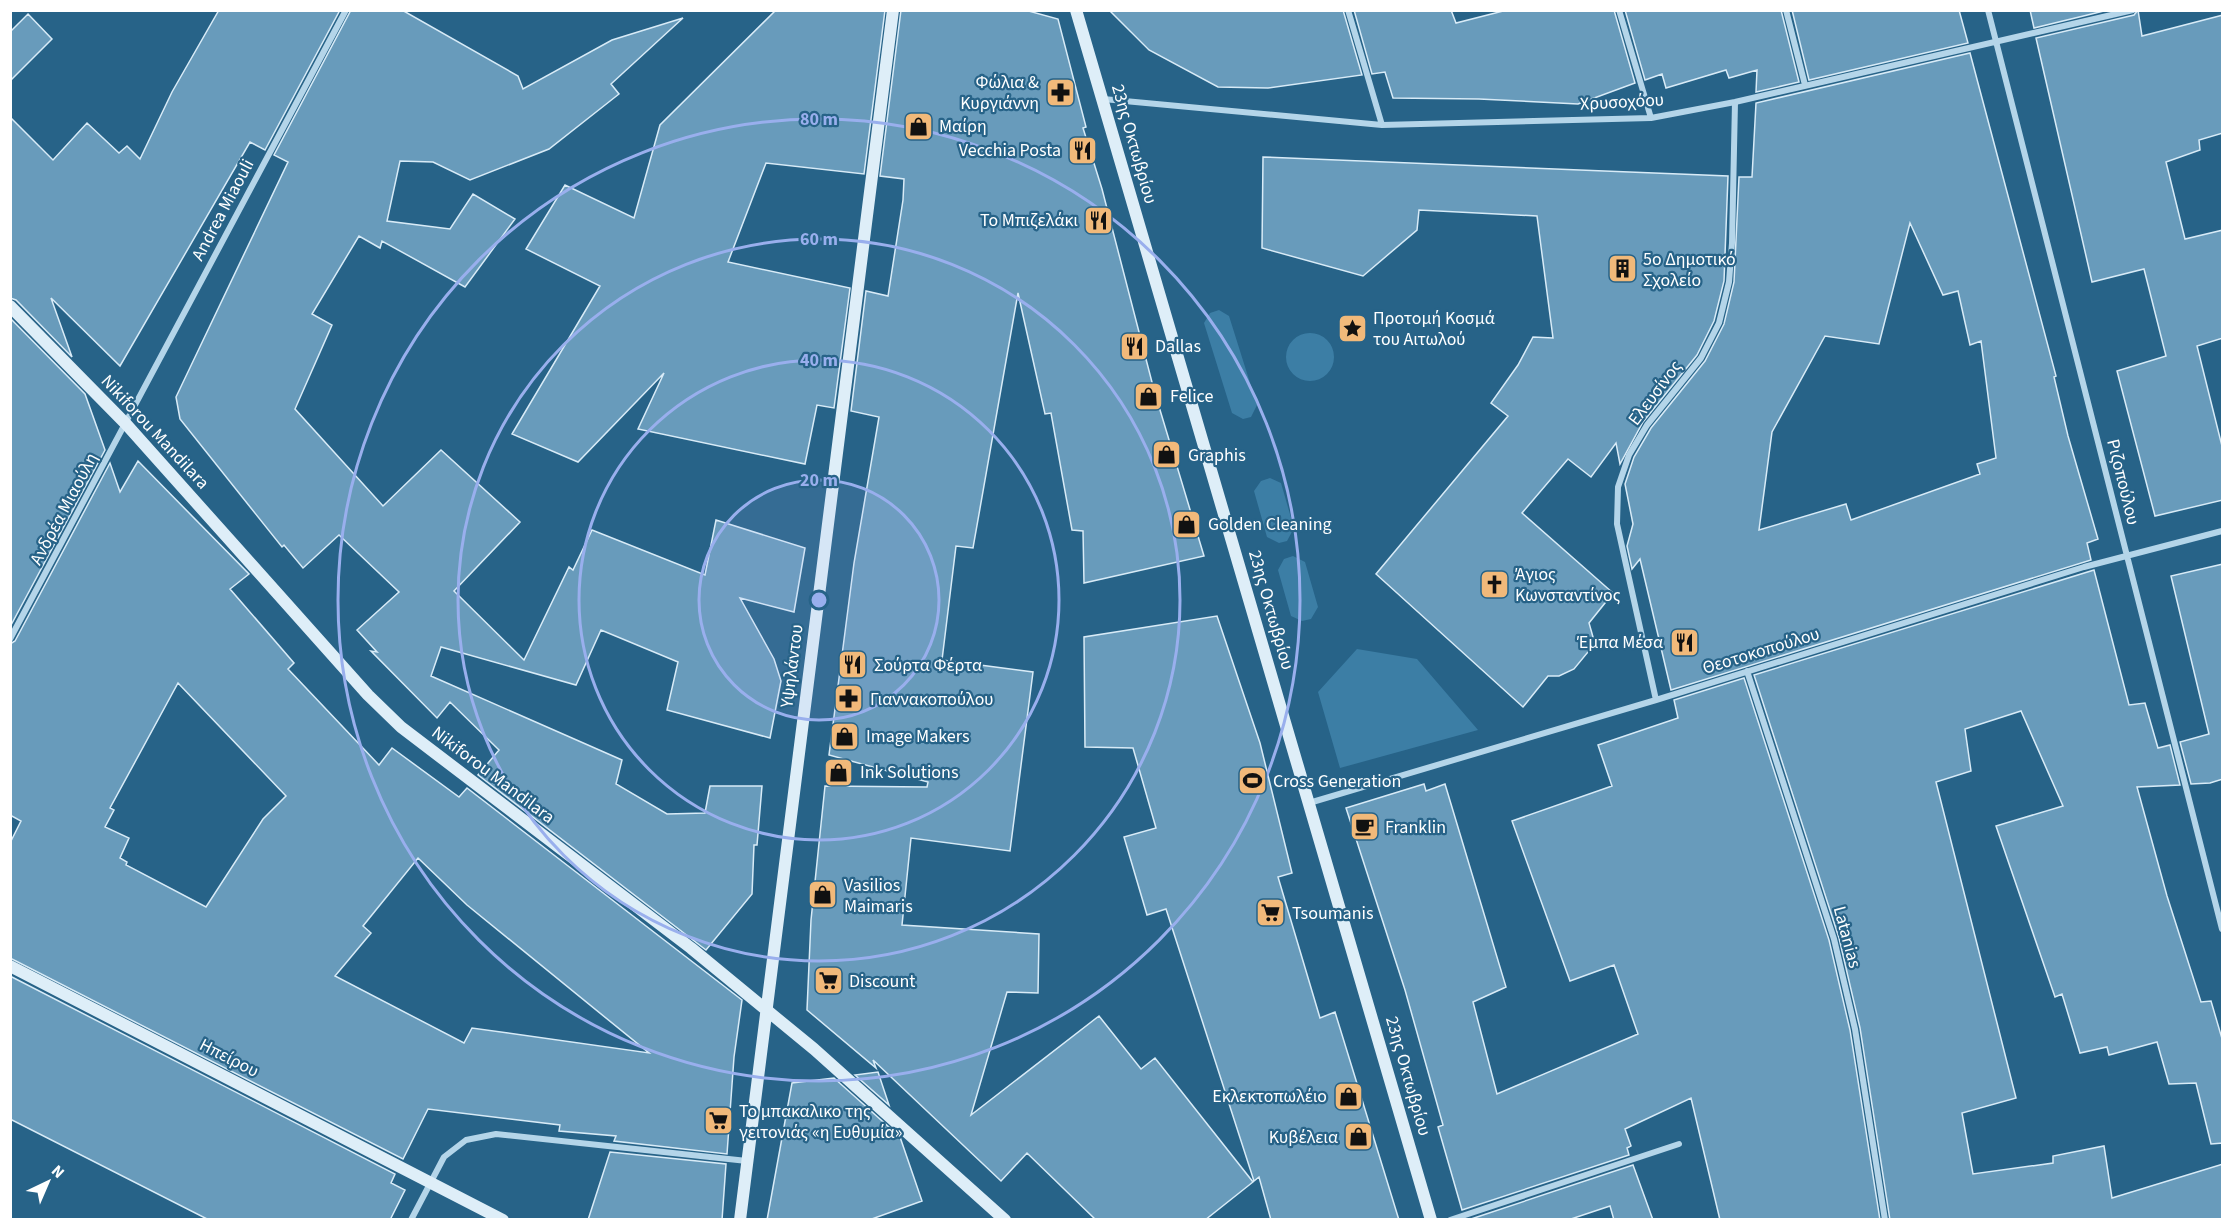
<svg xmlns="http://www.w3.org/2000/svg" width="2233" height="1230" viewBox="0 0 2233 1230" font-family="'Source Sans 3',sans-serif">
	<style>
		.green { fill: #3c7ea5 }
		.building { fill: #689bbb; stroke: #d8ebf7; stroke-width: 1.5; fill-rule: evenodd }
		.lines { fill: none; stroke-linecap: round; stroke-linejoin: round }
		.street { stroke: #b4d5e9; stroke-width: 6 }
		.secondary { stroke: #deeef8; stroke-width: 12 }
		.ring { fill: none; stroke: #99afed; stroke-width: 3 }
		.labels { text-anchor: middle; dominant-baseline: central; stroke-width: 4.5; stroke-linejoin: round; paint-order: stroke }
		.poi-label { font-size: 18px; fill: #fff; stroke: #276388; text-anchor: start }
		.street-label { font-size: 18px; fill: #fff; stroke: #276388 }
		.centre { fill: #99afed; stroke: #276388; stroke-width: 3 }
		.ring-label { font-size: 18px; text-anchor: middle; font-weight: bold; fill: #99afed; stroke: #276388; stroke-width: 4.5; stroke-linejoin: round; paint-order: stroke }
	</style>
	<rect width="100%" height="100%" fill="#276388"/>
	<path class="green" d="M 1219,310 L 1229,316 L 1257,405 L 1251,417 L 1243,419 L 1232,413 L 1204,323 L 1210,313 Z
		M1286 357a24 24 0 1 1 48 0a24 24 0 1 1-48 0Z
		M 1270,478 L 1281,483 L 1294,528 L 1287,541 L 1279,543 L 1267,537 L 1254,491 L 1261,481 Z
		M 1293,556 L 1305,562 L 1318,607 L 1311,619 L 1302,621 L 1291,616 L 1278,570 L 1284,559 Z
		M 1357,649 L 1417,659 L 1478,730 L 1340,768 L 1318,692 Z"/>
	<path class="building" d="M 219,10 L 340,10 L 265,150 L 250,142 L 120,366 L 51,298 L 72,357 L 16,300 L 10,298 L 10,117 L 53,160 L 87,123 L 119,153 L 127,146 L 140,159 L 172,92 Z
		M 351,10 L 402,10 L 518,76 L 523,89 L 612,40 L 683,18 L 611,84 L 619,94 L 549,149 L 470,180 L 433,162 L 400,161 L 387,221 L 450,229 L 473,194 L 515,219 L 465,287 L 382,241 L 380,248 L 359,236 L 312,314 L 332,325 L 295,409 L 383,506 L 441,450 L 520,522 L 454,591 L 524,660 L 569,567 L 573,570 L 592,530 L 705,575 L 716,520 L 805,548 L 794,612 L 740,598 L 774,659 L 781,681 L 770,738 L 667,710 L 678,662 L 601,630 L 576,685 L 441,647 L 431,676 L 622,760 L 616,784 L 667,814 L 705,813 L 710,786 L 762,786 L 757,845 L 754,845 L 752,894 L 706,950 L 478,775 L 499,750 L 450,702 L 437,718 L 371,651 L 377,652 L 357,630 L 399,592 L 339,535 L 303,568 L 284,545 L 282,547 L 180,419 L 176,397 L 288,162 L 274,155 Z
		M 776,10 L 885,10 L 864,174 L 766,163 L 728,262 L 850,288 L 834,408 L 817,405 L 805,464 L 638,429 L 664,373 L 578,462 L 512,434 L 600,286 L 526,249 L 565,185 L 634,218 L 660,125 Z
		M 901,10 L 1025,10 L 1058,19 L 1086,127 L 1083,128 L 1102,189 L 1154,390 L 1204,556 L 1084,583 L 1083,531 L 1072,530 L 1051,413 L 1045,414 L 1018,293 L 973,548 L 956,546 L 942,660 L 1033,672 L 1010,851 L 911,838 L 902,925 L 1039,934 L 1038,993 L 1007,992 L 971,1115 L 1099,1016 L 1141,1069 L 1155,1058 L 1253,1182 L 1205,1220 L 1096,1220 L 1027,1153 L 1001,1181 L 873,1060 L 876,1068 L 807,1010 L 811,920 L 825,786 L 927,787 L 928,782 L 829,755 L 854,563 L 879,417 L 851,411 L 866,291 L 888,296 L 903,200 L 904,179 L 880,176 Z
		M 1109,10 L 1343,10 L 1362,75 L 1268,88 L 1218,87 L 1149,50 Z
		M 1354,10 L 1451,10 L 1456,23 L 1507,10 L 1614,10 L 1635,83 L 1578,104 L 1479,99 L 1393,98 L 1385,72 L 1372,74 Z
		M 1625,10 L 1781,10 L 1799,82 L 1756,92 L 1757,70 L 1729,78 L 1726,70 L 1666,88 L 1662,74 L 1645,80 Z
		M 1792,10 L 1959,10 L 1968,43 L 1809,80 Z
		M 2030,10 L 2108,10 L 2034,28 Z
		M 2138,10 L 2142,36 L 2223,15 L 2223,133 L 2199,140 L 2200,150 L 2166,162 L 2185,239 L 2223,230 L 2223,338 L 2197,346 L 2223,450 L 2223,500 L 2155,516 L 2117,371 L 2166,356 L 2144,269 L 2092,282 L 2036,38 L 2134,15 Z
		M 28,14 L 52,39 L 10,81 L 10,32 Z
		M 1970,53 L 2056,376 L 2054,377 L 2068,436 L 2098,539 L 2087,543 L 2091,560 L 1671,690 L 1640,559 L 1632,569 L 1627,546 L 1633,524 L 1625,484 L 1634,457 L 1651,428 L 1705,361 L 1724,324 L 1734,282 L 1739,177 L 1752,177 L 1756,103 ZM 1910,223 L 1943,295 L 1958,291 L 1970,345 L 1981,341 L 1996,458 L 1977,464 L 1980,474 L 1851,520 L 1846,504 L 1759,530 L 1772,432 L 1825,336 L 1879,344 Z
		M 1263,157 L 1728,176 L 1724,281 L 1714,321 L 1697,355 L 1643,422 L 1620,464 L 1616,443 L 1591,477 L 1568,459 L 1522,513 L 1613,593 L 1589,623 L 1593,637 L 1588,652 L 1574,669 L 1559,676 L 1548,676 L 1523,707 L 1376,574 L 1508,416 L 1491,403 L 1518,365 L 1533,337 L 1553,338 L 1537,216 L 1419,210 L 1417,230 L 1363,276 L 1262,248 Z
		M 10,318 L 85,394 L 105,450 L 10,627 Z
		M 138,461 L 249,574 L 230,589 L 294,663 L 288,669 L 379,765 L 392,748 L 459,797 L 467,788 L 742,1000 L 734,1057 L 727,1154 L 614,1141 L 616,1136 L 559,1131 L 560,1125 L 428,1109 L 403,1159 L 10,958 L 10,843 L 21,821 L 10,815 L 10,644 L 15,641 L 110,463 L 120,492 ZM 178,683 L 286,796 L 263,819 L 206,907 L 126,865 L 127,862 L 120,858 L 129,838 L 105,827 L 114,810 L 110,808 ZM 418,858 L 467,905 L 649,1053 L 472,1028 L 464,1043 L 335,976 L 371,933 L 363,926 Z
		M 2223,564 L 2223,779 L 2210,783 L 2191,784 L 2180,742 L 2209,734 L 2171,576 Z
		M 2094,570 L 2129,705 L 2145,703 L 2158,748 L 2170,745 L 2180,785 L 2137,787 L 2167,896 L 2201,1002 L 2211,1001 L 2223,1042 L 2223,1143 L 2211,1144 L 2196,1083 L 2169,1084 L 2157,1042 L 2109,1055 L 2107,1047 L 2080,1053 L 2062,994 L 2055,997 L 1996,826 L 2063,806 L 2021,711 L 1965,729 L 1971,771 L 1936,782 L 2016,1098 L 1962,1113 L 1973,1174 L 2053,1163 L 2053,1156 L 2104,1146 L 2112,1198 L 2223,1164 L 2223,1220 L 1890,1220 L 1860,1028 L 1839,938 L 1754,675 Z
		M 1217,616 L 1260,743 L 1292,873 L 1278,877 L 1320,1018 L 1335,1012 L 1399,1220 L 1271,1220 L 1259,1177 L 1254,1181 L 1166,909 L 1147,915 L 1124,837 L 1156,828 L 1133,748 L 1085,747 L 1084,637 Z
		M 1744,678 L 1829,940 L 1850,1030 L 1880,1220 L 1720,1220 L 1691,1098 L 1625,1129 L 1631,1146 L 1627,1148 L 1629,1155 L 1462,1210 L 1438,1127 L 1443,1125 L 1405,990 L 1346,808 L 1424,784 L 1426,791 L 1445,784 L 1506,987 L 1473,1002 L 1497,1094 L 1638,1034 L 1614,965 L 1570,981 L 1512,821 L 1612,786 L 1598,745 L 1678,718 L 1674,700 Z
		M 10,976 L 395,1174 L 391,1183 L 405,1190 L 390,1220 L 209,1220 L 10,1119 Z
		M 878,1072 L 889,1105 L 855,1075 Z
		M 834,1078 L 900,1137 L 922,1201 L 869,1220 L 767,1220 L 792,1083 Z
		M 610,1152 L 726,1164 L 722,1220 L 588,1220 Z
		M 1633,1165 L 1653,1220 L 1614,1220 L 1610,1206 L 1568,1220 L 1468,1220 Z"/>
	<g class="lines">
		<path class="street" d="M 1348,10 L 1382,125
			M 1619,10 L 1651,118
			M 1786,10 L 1805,85
			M 1988,10 L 2222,929
			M 1103,99 L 1382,125 L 1651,118 L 1735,102 L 2133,10
			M 10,639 L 346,10
			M 1747,671 L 1834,939 L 1855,1029 L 1885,1220
			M 1656,700 L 1617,524 L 1618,487 L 1629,455 L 1647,425 L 1701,358 L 1719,323 L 1729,282 L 1732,243 L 1735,102
			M 1309,803 L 1656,700 L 2084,567 L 2222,531
			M 411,1220 L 444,1157 L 466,1140 L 496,1134 L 747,1161
			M 1450,1220 L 1679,1144"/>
		<path class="secondary" d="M 1076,10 L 1431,1220
			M 10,306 L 126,424 L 368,695 L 401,727 L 691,948 L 814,1049 L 1005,1220
			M 10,966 L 503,1220
			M 740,1220 L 893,10"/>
	</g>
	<circle cx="819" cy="600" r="120" fill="#99afed" fill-opacity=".12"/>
	<g class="ring">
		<circle cx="819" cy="600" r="120"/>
		<circle cx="819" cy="600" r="240"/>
		<circle cx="819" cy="600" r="361"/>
		<circle cx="819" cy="600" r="481"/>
	</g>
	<defs>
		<symbol id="pharmacy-square" viewBox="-11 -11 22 22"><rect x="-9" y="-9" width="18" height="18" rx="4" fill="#f1b97a" stroke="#276388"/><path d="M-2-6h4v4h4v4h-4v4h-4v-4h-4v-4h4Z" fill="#111"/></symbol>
		<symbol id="shop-square" viewBox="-11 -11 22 22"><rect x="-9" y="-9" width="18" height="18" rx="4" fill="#f1b97a" stroke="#276388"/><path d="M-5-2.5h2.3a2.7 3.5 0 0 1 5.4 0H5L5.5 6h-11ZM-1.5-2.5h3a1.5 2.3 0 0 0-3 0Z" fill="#111"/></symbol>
		<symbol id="restaurant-square" viewBox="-11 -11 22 22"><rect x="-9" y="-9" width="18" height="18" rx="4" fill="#f1b97a" stroke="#276388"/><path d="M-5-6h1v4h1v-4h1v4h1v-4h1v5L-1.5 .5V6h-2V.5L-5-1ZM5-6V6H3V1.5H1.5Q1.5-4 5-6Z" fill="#111"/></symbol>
		<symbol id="building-square" viewBox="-11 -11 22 22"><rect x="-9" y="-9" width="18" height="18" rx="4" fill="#f1b97a" stroke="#276388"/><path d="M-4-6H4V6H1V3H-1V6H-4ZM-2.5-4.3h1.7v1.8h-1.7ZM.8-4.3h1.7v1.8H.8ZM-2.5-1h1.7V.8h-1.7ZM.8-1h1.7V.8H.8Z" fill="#111"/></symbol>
		<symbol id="sight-square" viewBox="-11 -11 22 22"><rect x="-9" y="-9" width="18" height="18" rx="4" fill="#f1b97a" stroke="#276388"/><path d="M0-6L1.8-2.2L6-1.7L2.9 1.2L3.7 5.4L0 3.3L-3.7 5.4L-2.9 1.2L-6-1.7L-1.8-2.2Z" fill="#111"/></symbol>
		<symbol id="church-square" viewBox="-11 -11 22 22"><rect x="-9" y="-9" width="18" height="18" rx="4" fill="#f1b97a" stroke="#276388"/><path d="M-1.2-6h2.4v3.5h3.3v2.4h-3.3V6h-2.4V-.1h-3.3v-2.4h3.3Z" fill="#111"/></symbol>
		<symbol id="stadium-square" viewBox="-11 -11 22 22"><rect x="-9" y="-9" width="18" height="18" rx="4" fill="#f1b97a" stroke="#276388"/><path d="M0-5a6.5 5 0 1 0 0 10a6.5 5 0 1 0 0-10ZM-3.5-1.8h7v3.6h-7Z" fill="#111"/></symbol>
		<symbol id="cafe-square" viewBox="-11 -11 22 22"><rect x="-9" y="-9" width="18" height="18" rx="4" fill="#f1b97a" stroke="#276388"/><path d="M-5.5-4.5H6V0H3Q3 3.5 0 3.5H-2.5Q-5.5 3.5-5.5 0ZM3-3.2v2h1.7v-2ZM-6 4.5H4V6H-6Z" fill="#111"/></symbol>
		<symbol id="supermarket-square" viewBox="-11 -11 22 22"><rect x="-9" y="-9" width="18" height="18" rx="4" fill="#f1b97a" stroke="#276388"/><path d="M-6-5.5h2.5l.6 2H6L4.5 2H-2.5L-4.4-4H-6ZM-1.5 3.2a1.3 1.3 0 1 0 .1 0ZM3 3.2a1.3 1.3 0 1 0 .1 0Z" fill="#111"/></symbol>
	</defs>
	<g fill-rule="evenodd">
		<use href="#pharmacy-square" x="1044" y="76" width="33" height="33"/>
		<use href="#shop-square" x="902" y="110" width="33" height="33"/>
		<use href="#restaurant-square" x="1066" y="134" width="33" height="33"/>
		<use href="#restaurant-square" x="1082" y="204" width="33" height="33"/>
		<use href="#building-square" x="1606" y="252" width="33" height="33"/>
		<use href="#sight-square" x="1336" y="312" width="33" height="33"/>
		<use href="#restaurant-square" x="1118" y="330" width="33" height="33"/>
		<use href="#shop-square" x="1132" y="380" width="33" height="33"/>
		<use href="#shop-square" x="1150" y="438" width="33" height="33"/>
		<use href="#shop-square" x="1170" y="508" width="33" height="33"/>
		<use href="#church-square" x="1478" y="568" width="33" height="33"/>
		<use href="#restaurant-square" x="1668" y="626" width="33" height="33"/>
		<use href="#restaurant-square" x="836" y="648" width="33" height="33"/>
		<use href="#pharmacy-square" x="832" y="682" width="33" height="33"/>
		<use href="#shop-square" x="828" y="720" width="33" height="33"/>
		<use href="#shop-square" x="822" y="756" width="33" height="33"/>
		<use href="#stadium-square" x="1236" y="764" width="33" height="33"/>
		<use href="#cafe-square" x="1348" y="810" width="33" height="33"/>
		<use href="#shop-square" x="806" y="878" width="33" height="33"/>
		<use href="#supermarket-square" x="1254" y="896" width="33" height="33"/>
		<use href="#supermarket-square" x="812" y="964" width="33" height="33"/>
		<use href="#shop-square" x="1332" y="1080" width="33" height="33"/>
		<use href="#supermarket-square" x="702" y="1104" width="33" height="33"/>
		<use href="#shop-square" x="1342" y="1120" width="33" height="33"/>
	</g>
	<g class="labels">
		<g class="poi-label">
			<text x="1039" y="82" text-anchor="end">Φώλια &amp;<tspan x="1039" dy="21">Κυργιάννη</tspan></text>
			<text x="939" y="126">Μαίρη</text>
			<text x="1061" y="150" text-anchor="end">Vecchia Posta</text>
			<text x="1078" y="220" text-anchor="end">Το Μπιζελάκι</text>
			<text x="1643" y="259">5ο Δημοτικό<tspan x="1643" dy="21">Σχολείο</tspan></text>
			<text x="1373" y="318">Προτομή Κοσμά<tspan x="1373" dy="21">του Αιτωλού</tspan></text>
			<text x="1155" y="346">Dallas</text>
			<text x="1170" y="396">Felice</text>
			<text x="1188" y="455">Graphis</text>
			<text x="1208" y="524">Golden Cleaning</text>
			<text x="1515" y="574">Άγιος<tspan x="1515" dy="21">Κωνσταντίνος</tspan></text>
			<text x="1663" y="642" text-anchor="end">Έμπα Μέσα</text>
			<text x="874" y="665">Σούρτα Φέρτα</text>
			<text x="870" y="699">Γιαννακοπούλου</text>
			<text x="866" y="736">Image Makers</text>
			<text x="860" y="772">Ink Solutions</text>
			<text x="1273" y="781">Cross Generation</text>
			<text x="1385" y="827">Franklin</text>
			<text x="844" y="885">Vasilios<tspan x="844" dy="21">Maimaris</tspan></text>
			<text x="1292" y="913">Tsoumanis</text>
			<text x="849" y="981">Discount</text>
			<text x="1327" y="1096" text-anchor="end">Εκλεκτοπωλέιο</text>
			<text x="739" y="1111">Το μπακαλικο της<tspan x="739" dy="21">γειτονιάς «η Ευθυμία»</tspan></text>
			<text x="1338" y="1137" text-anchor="end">Κυβέλεια</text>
		</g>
		<g class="street-label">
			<text transform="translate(1622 102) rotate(-3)">Χρυσοχόου</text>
			<text transform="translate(1134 144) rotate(74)">23ης Οκτωβρίου</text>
			<text transform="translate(223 210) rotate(-62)">Andrea Miaouli</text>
			<text transform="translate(1655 393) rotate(-53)">Ελευσίνος</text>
			<text transform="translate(155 432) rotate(47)">Nikiforou Mandilara</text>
			<text transform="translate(2123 482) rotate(76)">Ριζοπούλου</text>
			<text transform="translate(64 509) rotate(-62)">Ανδρέα Μιαούλη</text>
			<text transform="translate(1271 610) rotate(74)">23ης Οκτωβρίου</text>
			<text transform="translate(1761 651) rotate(-17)">Θεοτοκοπούλου</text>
			<text transform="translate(792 666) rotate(-83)">Υψηλάντου</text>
			<text transform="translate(493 775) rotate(37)">Nikiforou Mandilara</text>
			<text transform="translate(1847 937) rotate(75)">Latanias</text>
			<text transform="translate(229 1058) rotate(27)">Ηπείρου</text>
			<text transform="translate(1408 1076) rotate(74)">23ης Οκτωβρίου</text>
		</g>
	</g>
	<circle cx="819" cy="600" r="9" class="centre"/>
	<g class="ring-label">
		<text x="819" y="125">80 m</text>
		<text x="819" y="245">60 m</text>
		<text x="819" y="366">40 m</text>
		<text x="819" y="486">20 m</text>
	</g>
	<rect width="2233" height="1230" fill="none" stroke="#ffffff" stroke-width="24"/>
	<g transform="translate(48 1182) rotate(44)" stroke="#276388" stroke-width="4.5" paint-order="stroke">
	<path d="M0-4.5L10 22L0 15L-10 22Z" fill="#ffffff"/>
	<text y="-9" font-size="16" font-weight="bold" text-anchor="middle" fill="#ffffff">N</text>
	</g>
</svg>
